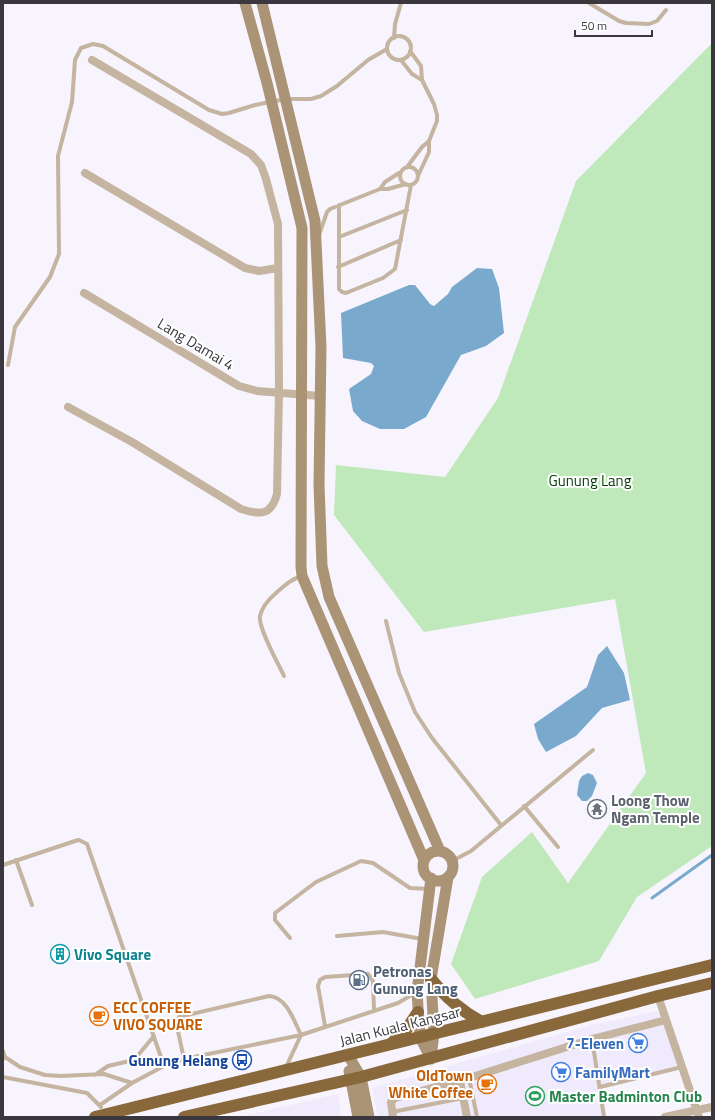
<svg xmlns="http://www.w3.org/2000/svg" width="715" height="1120" viewBox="0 0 715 1120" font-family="'Titillium Web',sans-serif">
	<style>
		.built { fill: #efebfc }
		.green { fill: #bfe8bb }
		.water { fill: #79aace }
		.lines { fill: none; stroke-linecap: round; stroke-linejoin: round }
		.stream { stroke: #79aace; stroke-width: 3 }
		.lane { stroke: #c4b4a0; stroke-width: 4 }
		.street { stroke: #c4b4a0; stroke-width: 8 }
		.secondary { stroke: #ab9376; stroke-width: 11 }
		.highway { stroke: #89683c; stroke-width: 12 }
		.labels { text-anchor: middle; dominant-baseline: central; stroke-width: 4; stroke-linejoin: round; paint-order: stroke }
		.street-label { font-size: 15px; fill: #3a383e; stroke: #fff }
		.park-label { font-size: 15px; fill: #033f03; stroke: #fff }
		.worship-label { font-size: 15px; font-weight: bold; fill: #5b616d; stroke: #fff; text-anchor: start }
		.culture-label { font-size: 15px; font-weight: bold; fill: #0d838f; stroke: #fff; text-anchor: start }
		.service-label { font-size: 15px; font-weight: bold; fill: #4e5e75; stroke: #fff; text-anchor: start }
		.food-label { font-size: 15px; font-weight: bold; fill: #c56008; stroke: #fff; text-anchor: start }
		.shop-label { font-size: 15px; font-weight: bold; fill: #366cbe; stroke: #fff; text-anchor: end }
		.transit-label { font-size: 15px; font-weight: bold; fill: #164399; stroke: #fff; text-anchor: end }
		.leisure-label { font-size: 15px; font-weight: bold; fill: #27864d; stroke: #fff; text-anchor: start }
	</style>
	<rect width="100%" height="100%" fill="#f7f4fd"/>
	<path class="built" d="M 663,1010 L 682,1067 L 600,1086 L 607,1117 L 378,1117 L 372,1088 L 591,1025 Z
		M 338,1094 L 341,1117 L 239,1117 Z"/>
	<path class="green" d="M 712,43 L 712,846 L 637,897 L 599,961 L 475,999 L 451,964 L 482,877 L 532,832 L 568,883 L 646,773 L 615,599 L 424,632 L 334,515 L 336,465 L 445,477 L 498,398 L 576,181 Z"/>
	<path class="water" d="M 477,268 L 492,269 L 499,288 L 504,333 L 486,346 L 461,355 L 426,417 L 404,429 L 380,429 L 362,421 L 353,411 L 349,389 L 371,374 L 374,366 L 371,363 L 343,358 L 341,313 L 409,285 L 415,285 L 430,304 L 434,306 L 448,294 L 452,287 Z
		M 607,646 L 624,673 L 630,700 L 602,708 L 576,736 L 546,752 L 538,739 L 534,724 L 587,687 L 598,655 Z
		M 588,773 L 593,775 L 597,783 L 592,796 L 587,801 L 582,801 L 577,795 L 579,781 L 582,776 Z"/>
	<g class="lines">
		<path class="stream" d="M 652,898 L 712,855"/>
		<path class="lane" d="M 589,3 L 619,21 L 626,23 L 649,24 L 657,21 L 666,10
			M387 48a12 12 0 1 1 24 0a12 12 0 1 1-24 0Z
			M 394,38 L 395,24 L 401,3
			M 410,51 L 421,66 L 422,80 L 434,104 L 437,115 L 437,121 L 429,141 L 429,152 L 418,176
			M 401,60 L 412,74 L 422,80
			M400 176a9 9 0 1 1 18 0a9 9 0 1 1-18 0Z
			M 407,167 L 422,147 L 429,141
			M 380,189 L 385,182 L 399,173
			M 339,205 L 339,289 L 342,292 L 346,293 L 383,278 L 395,269 L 411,185
			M 319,235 L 327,212 L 330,209 L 380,189 L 388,189 L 406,184
			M 339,237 L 407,210
			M 338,267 L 401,240
			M 8,365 L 15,327 L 50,277 L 59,254 L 58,156 L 72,102 L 75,60 L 81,48 L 93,44 L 103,46 L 209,110 L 222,114 L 229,113 L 255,105 L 285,99 L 311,99 L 321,96 L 337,86 L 368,60 L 387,49
			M 386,621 L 399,673 L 415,712 L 432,738 L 501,825
			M 284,676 C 278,663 258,628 260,616 C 262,607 269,599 276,593 C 284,586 291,579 302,576
			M 524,806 L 558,847
			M 16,860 L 32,905
			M 452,861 L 471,851 L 593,750
			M 3,865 L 75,841 L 79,840 L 87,844 L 164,1066
			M 337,936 L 383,932 L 422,939
			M 290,938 L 275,920 L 275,913 L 316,882 L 361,861 L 373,863 L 410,888 L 429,889
			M 325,1026 L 318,986 L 320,980 L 325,977 L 368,974 L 373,981 L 374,1010
			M 592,1039 L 604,1117
			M 3,1051 L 5,1057 L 3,1059
			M 5,1057 L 20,1067 L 45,1075 L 61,1076 L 104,1074 L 132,1083
			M 184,1059 L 176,1022 L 179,1017 L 269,996 C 287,997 294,1021 301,1035
			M 286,1067 L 301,1035
			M 95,1075 L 108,1066 L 134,1060 L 154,1036
			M 3,1077 L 87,1093 L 101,1107
			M 469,1078 L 477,1117
			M 600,1087 L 682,1067
			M 100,1105 L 132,1083 L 164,1066 L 184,1059 L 301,1035 L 398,1003 L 415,993
			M 392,1112 L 463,1098"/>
		<path class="street" d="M 85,173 L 245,268 L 259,271 L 278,268
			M 84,293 L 239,386 L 257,391 L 320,396
			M 68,407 L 132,442 L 241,509 C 260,515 271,516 277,494 L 279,391 L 278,224 L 266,179 L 261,165 L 251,154 L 92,60
			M 658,996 L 699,1117
			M 460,1081 L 467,1117
			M 393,1117 L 391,1102 L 395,1098 L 469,1078 L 592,1039 L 666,1020
			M 665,1117 L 712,1107"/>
		<path class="secondary" d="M 245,3 L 267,83 L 302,228 L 301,567 L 302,576 L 424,860
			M 262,3 L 315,221 L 321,347 L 319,484 L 322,566 L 329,597 L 440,851
			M423 866a15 15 0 1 1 30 0a15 15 0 1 1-30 0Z
			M 431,878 L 417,992 L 420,1037 L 431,1059
			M 348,1055 L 361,1077 L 369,1117
			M 431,1058 L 434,1033 L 431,979 L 448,877
			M 349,1071 L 358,1117"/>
		<path class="highway" d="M 431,979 C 446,998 461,1011 482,1022
			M 392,1043 L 406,1030 L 418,1012
			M 95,1117 L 712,965
			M 184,1117 L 361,1077 L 658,996 L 712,983"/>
	</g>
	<defs>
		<symbol id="temple-ring" viewBox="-11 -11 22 22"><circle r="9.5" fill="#fff" stroke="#6b7280" stroke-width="1.5"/><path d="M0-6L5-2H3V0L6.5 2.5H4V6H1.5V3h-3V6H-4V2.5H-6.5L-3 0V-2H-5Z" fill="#6b7280"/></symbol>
		<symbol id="building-ring" viewBox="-11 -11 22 22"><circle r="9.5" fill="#fff" stroke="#0f9aa8" stroke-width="1.5"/><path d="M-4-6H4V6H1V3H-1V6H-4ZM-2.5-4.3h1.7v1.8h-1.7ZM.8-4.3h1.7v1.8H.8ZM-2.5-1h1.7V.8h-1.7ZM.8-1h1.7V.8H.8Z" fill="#0f9aa8"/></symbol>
		<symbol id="fuel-ring" viewBox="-11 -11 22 22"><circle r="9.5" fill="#fff" stroke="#5c6f8a" stroke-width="1.5"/><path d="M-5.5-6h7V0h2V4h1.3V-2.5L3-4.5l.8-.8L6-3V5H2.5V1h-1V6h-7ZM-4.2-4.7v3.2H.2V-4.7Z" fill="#5c6f8a"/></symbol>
		<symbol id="cafe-ring" viewBox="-11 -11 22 22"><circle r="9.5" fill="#fff" stroke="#e8710a" stroke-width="1.5"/><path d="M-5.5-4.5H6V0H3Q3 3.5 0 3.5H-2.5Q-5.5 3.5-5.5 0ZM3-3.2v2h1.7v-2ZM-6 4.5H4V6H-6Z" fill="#e8710a"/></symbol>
		<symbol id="supermarket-ring" viewBox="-11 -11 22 22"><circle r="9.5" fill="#fff" stroke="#3f7fe0" stroke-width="1.5"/><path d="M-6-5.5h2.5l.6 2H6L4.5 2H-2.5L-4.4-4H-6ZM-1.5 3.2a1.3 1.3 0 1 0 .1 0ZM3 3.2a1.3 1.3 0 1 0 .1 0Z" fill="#3f7fe0"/></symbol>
		<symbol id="bus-ring" viewBox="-11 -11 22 22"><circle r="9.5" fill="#fff" stroke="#1a4fb4" stroke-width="1.5"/><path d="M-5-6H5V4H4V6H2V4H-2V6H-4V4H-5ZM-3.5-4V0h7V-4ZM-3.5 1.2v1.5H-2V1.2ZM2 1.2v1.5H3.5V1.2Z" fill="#1a4fb4"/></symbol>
		<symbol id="stadium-ring" viewBox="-11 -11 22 22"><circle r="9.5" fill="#fff" stroke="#2e9e5b" stroke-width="1.5"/><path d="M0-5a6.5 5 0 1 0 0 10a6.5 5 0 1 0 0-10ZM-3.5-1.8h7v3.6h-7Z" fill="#2e9e5b"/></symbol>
	</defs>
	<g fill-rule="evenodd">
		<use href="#temple-ring" x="586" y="798" width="22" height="22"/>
		<use href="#building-ring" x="49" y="943" width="22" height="22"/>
		<use href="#fuel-ring" x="348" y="969" width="22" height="22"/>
		<use href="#cafe-ring" x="88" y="1005" width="22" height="22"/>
		<use href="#supermarket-ring" x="627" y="1032" width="22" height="22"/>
		<use href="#bus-ring" x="231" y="1049" width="22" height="22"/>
		<use href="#supermarket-ring" x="550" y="1061" width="22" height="22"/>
		<use href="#cafe-ring" x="476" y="1073" width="22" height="22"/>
		<use href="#stadium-ring" x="524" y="1085" width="22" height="22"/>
	</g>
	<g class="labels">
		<g class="street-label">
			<text transform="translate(196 344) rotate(31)">Lang Damai 4</text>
			<text transform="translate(400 1026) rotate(-14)">Jalan Kuala Kangsar</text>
		</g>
		<g class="park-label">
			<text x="590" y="480">Gunung Lang</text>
		</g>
		<g class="worship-label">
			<text x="611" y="800">Loong Thow<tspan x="611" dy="17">Ngam Temple</tspan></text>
		</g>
		<g class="culture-label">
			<text x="74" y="954">Vivo Square</text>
		</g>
		<g class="service-label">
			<text x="373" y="971">Petronas<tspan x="373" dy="17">Gunung Lang</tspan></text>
		</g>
		<g class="food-label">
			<text x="113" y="1007">ECC COFFEE<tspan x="113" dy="17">VIVO SQUARE</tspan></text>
			<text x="473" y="1075" text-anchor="end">OldTown<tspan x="473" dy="17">White Coffee</tspan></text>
		</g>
		<g class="shop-label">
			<text x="624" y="1043">7-Eleven</text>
			<text x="575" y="1072" text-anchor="start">FamilyMart</text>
		</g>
		<g class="transit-label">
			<text x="228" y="1060">Gunung Helang</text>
		</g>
		<g class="leisure-label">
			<text x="549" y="1096">Master Badminton Club</text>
		</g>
	</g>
	<rect width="715" height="1120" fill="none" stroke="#3a383e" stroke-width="8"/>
	<path d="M575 30v6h77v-6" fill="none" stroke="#3a383e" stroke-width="2"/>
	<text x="581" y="30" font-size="12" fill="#3a383e" stroke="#ffffff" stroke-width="3" paint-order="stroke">50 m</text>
</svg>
